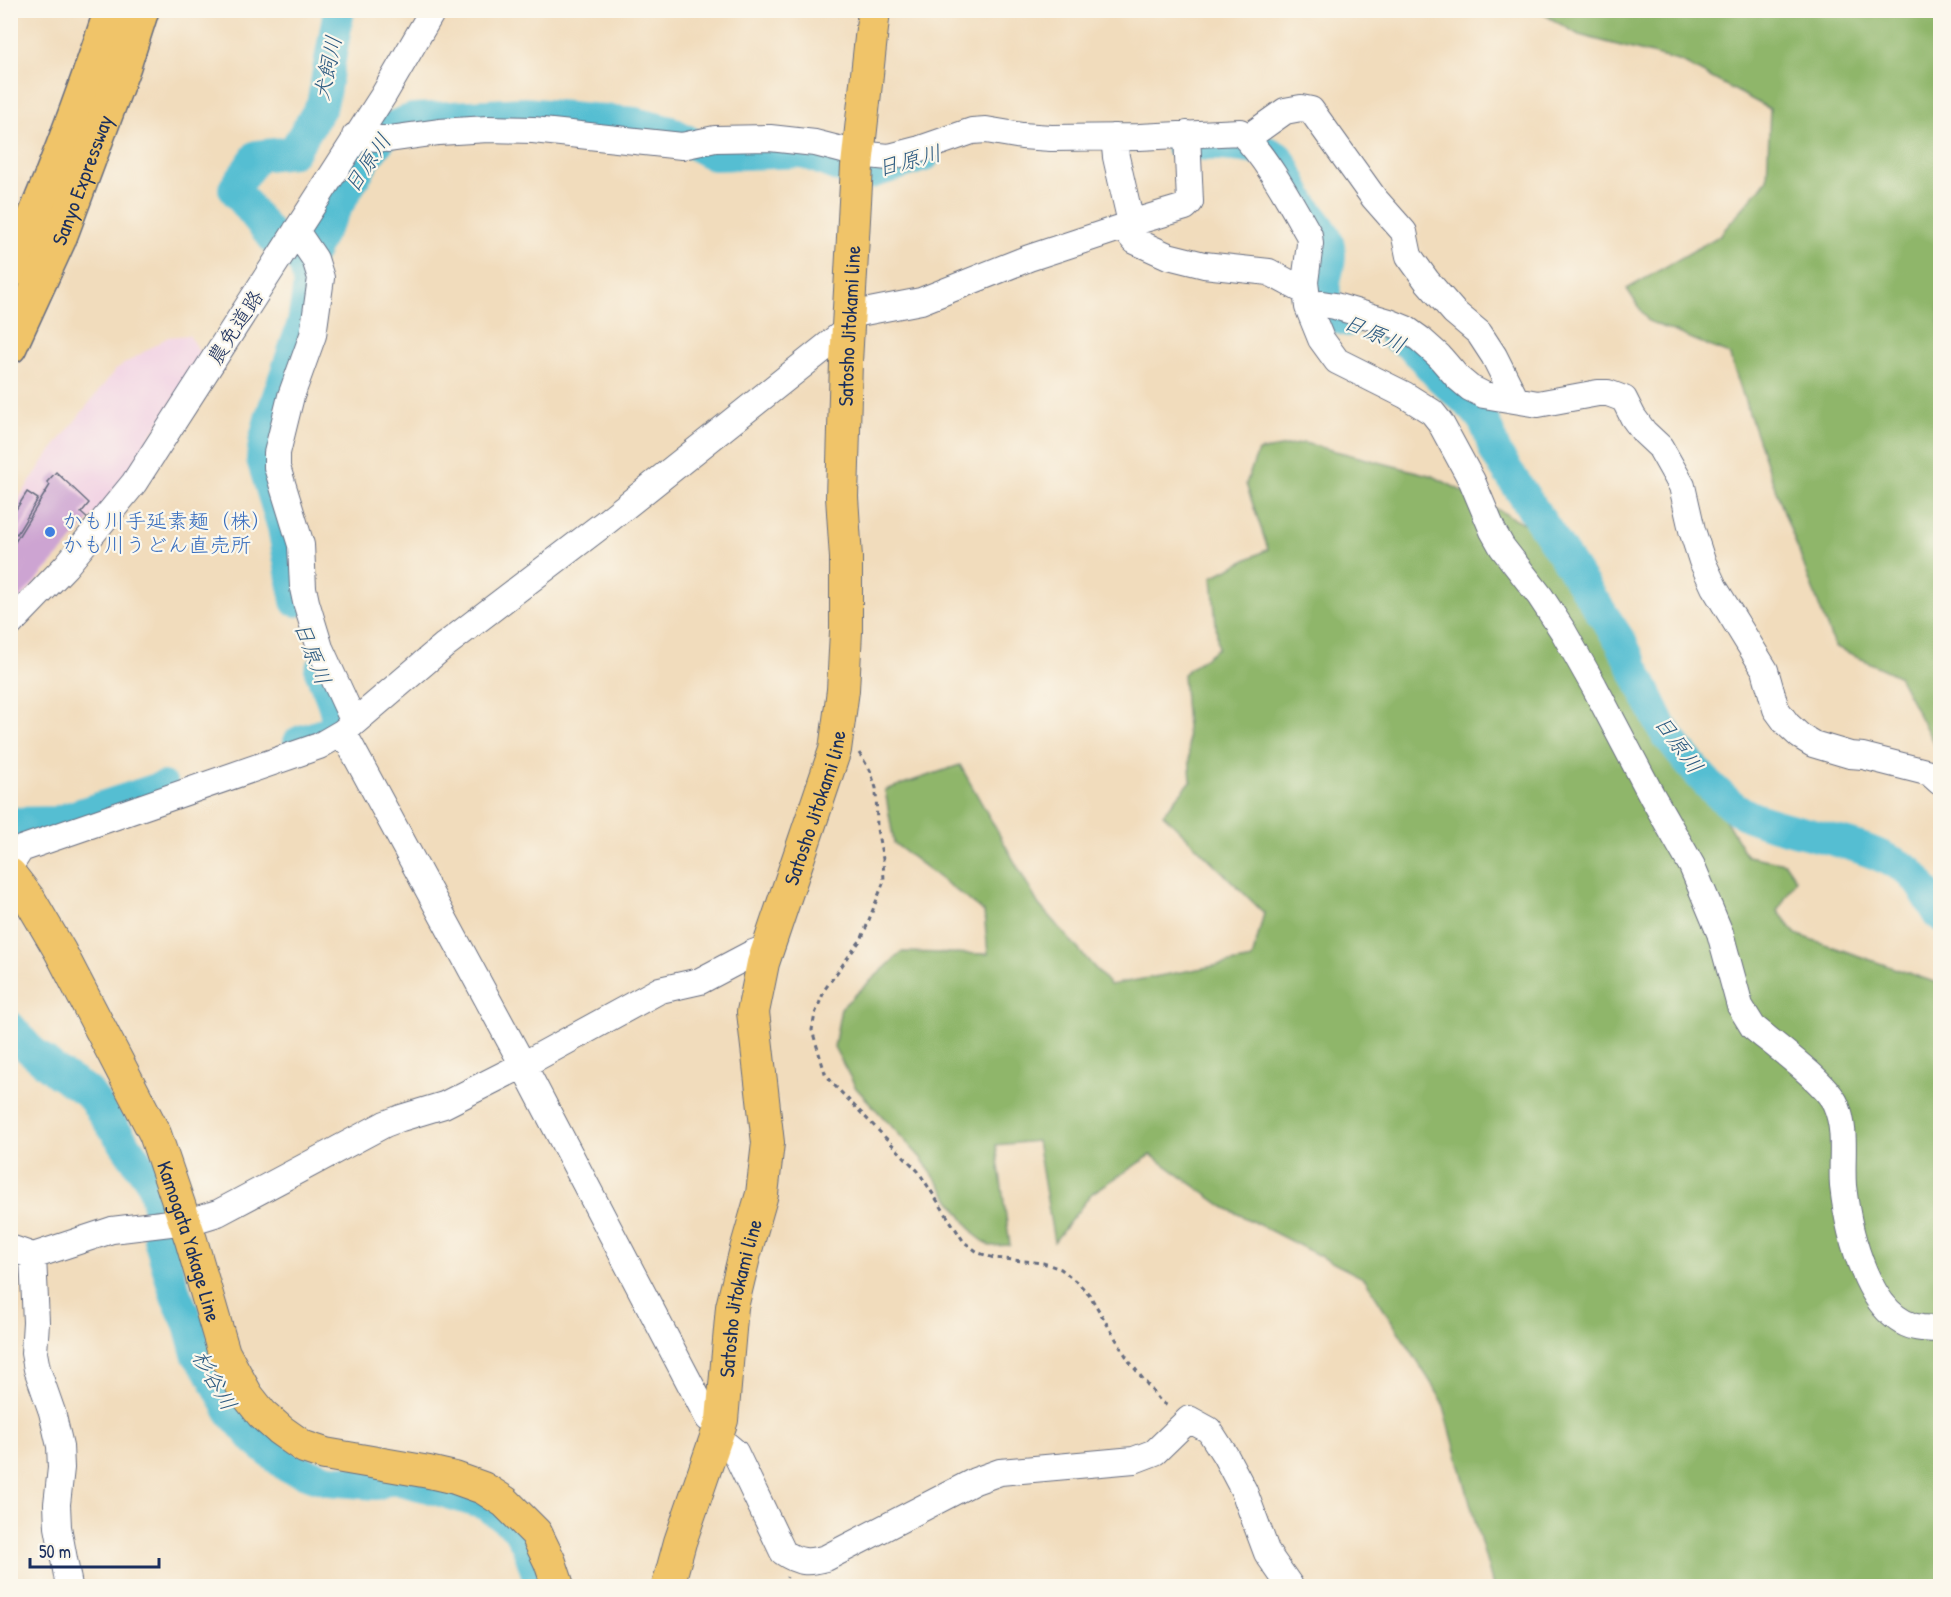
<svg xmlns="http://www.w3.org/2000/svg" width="1951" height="1597" viewBox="0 0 1951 1597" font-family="'Patrick Hand','Klee One',sans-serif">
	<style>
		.built { fill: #f1d0e3 }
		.forest { fill: #8fb66b; stroke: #557264; stroke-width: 1.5 }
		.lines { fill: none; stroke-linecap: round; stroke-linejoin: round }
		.river { stroke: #55bed2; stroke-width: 32 }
		.building { fill: #cda4d2 }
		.minor-casing { stroke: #666c7f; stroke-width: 28 }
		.major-casing { stroke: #666c7f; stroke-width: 34 }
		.highway-casing { stroke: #666c7f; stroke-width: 36 }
		.path { stroke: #666c7f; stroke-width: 3; stroke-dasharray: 4.5 4.5; stroke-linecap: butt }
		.minor { stroke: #fff; stroke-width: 26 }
		.major { stroke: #f0c469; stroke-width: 32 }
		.highway { stroke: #f0c469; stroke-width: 33 }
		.shop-dot { fill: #3f7fe0; stroke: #fbf7ec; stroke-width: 2 }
		.labels { text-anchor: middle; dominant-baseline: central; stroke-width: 4.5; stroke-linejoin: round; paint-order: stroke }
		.street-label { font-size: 21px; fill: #1b2f5e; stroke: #fbf7ec }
		.shop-label { font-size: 21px; fill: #366cbe; stroke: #fbf7ec; text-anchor: start }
		.water-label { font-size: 22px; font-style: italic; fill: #2c5a81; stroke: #fbf7ec }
	</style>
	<rect width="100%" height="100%" fill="#fbf7ec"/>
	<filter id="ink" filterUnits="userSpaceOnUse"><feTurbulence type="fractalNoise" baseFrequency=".0167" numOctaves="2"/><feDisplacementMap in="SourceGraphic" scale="12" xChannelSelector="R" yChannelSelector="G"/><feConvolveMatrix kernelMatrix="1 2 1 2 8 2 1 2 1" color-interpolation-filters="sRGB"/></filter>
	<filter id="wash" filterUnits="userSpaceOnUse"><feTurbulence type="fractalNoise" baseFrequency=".008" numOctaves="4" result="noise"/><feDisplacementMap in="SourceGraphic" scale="24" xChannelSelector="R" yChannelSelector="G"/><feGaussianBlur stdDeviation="1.35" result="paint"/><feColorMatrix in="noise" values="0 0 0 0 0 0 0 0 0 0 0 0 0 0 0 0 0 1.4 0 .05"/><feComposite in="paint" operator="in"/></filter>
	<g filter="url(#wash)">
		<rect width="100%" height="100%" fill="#f1dcbc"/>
		<path class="built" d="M 189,335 L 202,356 L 118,487 L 11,611 L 11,510 L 45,459 L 116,369 L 168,337 Z"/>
		<path class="forest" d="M 1538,11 L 1940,11 L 1940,755 L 1898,676 L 1834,646 L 1768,469 L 1729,354 L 1648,321 L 1627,289 L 1719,236 L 1767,180 L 1770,109 L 1682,62 L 1579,35 Z
			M 1304,443 L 1433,476 L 1527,525 L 1609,648 L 1663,750 L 1723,816 L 1747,856 L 1785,863 L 1796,879 L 1778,911 L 1796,934 L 1940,984 L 1940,1586 L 1493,1586 L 1442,1400 L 1365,1279 L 1224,1207 L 1151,1155 L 1092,1193 L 1054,1242 L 1037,1141 L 996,1145 L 1010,1245 L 990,1246 L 974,1234 L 921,1158 L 856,1088 L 834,1047 L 841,1008 L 902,952 L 988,954 L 984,912 L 894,843 L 885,790 L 960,765 L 1039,905 L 1110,985 L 1252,959 L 1264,913 L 1163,814 L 1191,781 L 1183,674 L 1218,648 L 1212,577 L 1268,549 L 1246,484 L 1258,451 Z"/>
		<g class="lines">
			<path class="river" d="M 1181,145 C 1201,144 1268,144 1279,159 C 1288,171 1292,187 1300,200 C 1309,216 1325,229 1329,246 C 1334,267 1318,281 1328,304 C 1333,315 1337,318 1348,321
				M 305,267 L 296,253 L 275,240 L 234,189 L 257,156 L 293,152 L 322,105 L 339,10
				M 1395,336 C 1416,345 1427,365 1443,380 C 1457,394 1473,404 1483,420 C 1490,431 1491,444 1497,455 L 1621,642 L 1663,729 C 1683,757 1722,806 1754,818 C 1797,834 1842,838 1885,858 C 1893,862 1903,866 1909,871 C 1922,883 1931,902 1940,916
				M 296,601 L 283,527 L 262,459 L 264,443 L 270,419 L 303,323 L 309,284 L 305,267 L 321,233 L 367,156 L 389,128 L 413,119 L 525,113 L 635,123 L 671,132 L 714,155 L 803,152 L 857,174 L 871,173 L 924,156
				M 299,742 C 309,738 327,735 334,726 C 342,716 324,682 320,671
				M 10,823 L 56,822 L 163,787
				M 10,1027 L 28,1048 L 58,1073 L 88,1092 L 153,1184 L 159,1212 L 159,1239 L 176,1296 L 189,1324 L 197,1354 L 209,1369 L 231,1412 L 256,1441 L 288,1467 L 328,1480 L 376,1484 L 392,1478 L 428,1487 L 487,1505 L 517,1527 L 528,1547 L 537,1574 L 538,1586"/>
		</g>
		<g id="blocks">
			<path class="building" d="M 56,472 L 89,503 L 81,513 L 89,520 L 64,550 L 10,608 L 10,550 L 50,485 L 47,482 Z
				M 27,492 L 38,499 L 17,534 L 10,530 L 10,519 Z"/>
		</g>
	</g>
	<g filter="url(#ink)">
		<use href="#blocks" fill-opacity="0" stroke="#666c7f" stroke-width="1.5"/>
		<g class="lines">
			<defs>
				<path id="minor" d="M 355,136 L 389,139 L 439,132 L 488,129 L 533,130 L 682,146 L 715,139 L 770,138 L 815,143 L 858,154 L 889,157 L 920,149 L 972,131 L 986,130 L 1022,136 L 1051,138 L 1139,137 L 1240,132 C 1267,158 1290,202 1309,235 L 1310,244 L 1305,282 L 1308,307 L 1321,339 L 1337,361 L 1405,395 L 1432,412 L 1440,422 L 1472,481 L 1493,531 L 1502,547 L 1540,596 L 1563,631 L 1594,686 L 1652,796 L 1692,866 L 1720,933 L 1740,1006 L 1753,1027 C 1773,1044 1827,1083 1836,1105 C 1847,1131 1841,1158 1843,1186 C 1848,1230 1868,1323 1922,1328 C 1929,1328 1934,1330 1940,1328
					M 1114,137 L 1116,157 L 1131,223 L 1123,227
					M 1247,138 L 1285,111 L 1301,108 L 1311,110 L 1374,198 L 1404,232 L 1409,256 L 1427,281 L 1454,312 L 1479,333 L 1494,356 L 1516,400
					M 1131,223 L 1185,207 L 1190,202 L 1187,134
					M 296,231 L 315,259 L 321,278 L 313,335 L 291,396 L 277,453 L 277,467 L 301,545 L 303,588 L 306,602 L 320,648 L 354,722
					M 1308,307 L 1322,304 L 1335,306 L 1389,322 L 1406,329 L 1420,339 L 1439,356 L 1458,378 L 1470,388 L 1484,395 L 1538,404 L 1598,393 L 1608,393 L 1624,399 L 1633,417 L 1644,432 L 1660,447 L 1682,486 L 1692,530 L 1702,561 L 1714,587 L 1765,670 L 1776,709 L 1787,724 L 1800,736 L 1813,744 L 1850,755 L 1863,756 L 1930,773 L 1940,782
					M 849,315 L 921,301 L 1029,258 L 1123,227 L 1135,241 L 1168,256 L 1204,265 L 1269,272 L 1306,292
					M 10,624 L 66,566 L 134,483 L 383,96 L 433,10
					M 343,732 L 523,1065 L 708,1418 L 722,1420
					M 10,866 L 21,849 L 319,746 L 343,732 L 445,645 L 606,522 L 848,329
					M 10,1248 L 33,1256 L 112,1230 L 195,1220 L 218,1213 L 385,1124 L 401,1118 L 444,1105 L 523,1065 L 660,990 L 700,981 L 753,953 L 769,947
					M 33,1256 L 36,1322 L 34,1353 L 37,1369 L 52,1412 L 60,1446 L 61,1468 L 57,1504 L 58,1527 L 69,1586
					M 717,1437 L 735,1452 L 783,1552 C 799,1563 808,1563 826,1558 L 975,1481 L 1000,1472 L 1134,1460 L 1155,1452 L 1189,1419 L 1209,1430 L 1225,1455 L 1244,1491 L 1267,1553 L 1290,1586"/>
				<g id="major">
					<path id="s1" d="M 10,874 L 30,900 L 60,951 L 155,1134 L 191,1240 L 224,1353 L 247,1395 L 262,1414 L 280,1430 L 304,1447 L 325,1454 L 429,1472 L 455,1478 L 483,1488 L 505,1502 L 536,1533 L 550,1562 L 558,1586"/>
					<path id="s2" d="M 668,1586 L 680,1542 L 722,1420 L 732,1307 L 745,1253 L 762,1194 L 768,1143 L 753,1012 L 763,963 L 835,750 L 843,690 L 846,631 L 846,558 L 842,497 L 846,362 L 857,166 L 874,10"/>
				</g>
				<g id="highway">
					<path d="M 10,272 C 49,187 82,99 111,10"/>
					<path id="s3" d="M 10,347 L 59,240 L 124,66 L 142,10"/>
				</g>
			</defs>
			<use href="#minor" class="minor-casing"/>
			<use href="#major" class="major-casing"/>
			<use href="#highway" class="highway-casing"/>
			<path class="path" d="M 859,753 L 870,770 L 876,788 L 877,829 L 883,859 L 884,881 L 862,938 L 825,989 L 815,1014 L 812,1030 L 825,1073 L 834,1085 L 918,1171 L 964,1242 L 979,1253 L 994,1258 L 1043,1263 L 1061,1269 L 1078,1283 L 1089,1294 L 1129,1361 L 1161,1402 L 1170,1407
				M 783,1586 L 787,1577"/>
			<use href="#minor" class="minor"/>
			<use href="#major" class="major"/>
			<use href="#highway" class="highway"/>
		</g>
	</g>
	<circle class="shop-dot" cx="50" cy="532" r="6"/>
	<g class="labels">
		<g class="street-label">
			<text stroke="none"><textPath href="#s3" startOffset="182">Sanyo Expressway</textPath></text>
			<text stroke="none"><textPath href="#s2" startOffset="1288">Satosho Jitokami line</textPath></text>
			<text transform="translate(235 327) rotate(-57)">農免道路</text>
			<text stroke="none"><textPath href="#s2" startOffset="802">Satosho Jitokami line</textPath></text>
			<text stroke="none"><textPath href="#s1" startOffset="411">Kamogata Yakage Line</textPath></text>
			<text stroke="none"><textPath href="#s2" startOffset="298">Satosho Jitokami line</textPath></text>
		</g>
		<g class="shop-label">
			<text x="62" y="520">かも川手延素麺（株）<tspan x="62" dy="24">かも川うどん直売所</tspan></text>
		</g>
		<g class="water-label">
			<text transform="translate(327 68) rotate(-78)">犬飼川</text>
			<text transform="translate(909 160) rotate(-15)">日原川</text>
			<text transform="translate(367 163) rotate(-56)">日原川</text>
			<text transform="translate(1375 333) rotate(24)">日原川</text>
			<text transform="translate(313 653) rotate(69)">日原川</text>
			<text transform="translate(1679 744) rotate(54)">日原川</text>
			<text transform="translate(215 1380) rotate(60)">杉谷川</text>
		</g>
	</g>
	<rect width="1951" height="1597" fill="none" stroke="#fbf7ec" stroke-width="36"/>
	<path d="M30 1558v9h129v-9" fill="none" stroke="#1b2f5e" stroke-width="3"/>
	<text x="39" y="1558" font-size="18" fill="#1b2f5e" stroke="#fbf7ec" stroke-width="4.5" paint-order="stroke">50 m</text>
</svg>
